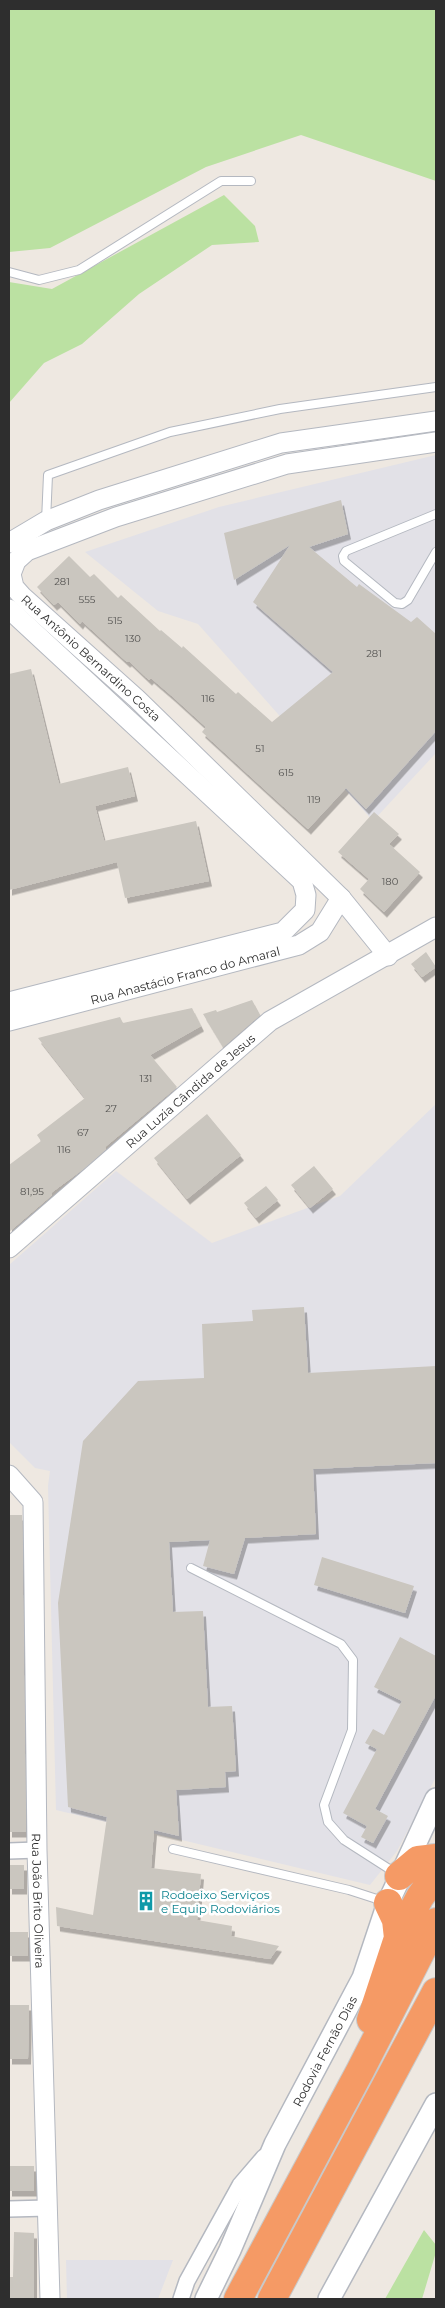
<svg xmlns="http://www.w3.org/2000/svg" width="445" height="2308" viewBox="0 0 445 2308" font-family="Montserrat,sans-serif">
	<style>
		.industrial { fill: #e2e1e7 }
		.green { fill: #bbe1a2 }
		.building { fill: #cac6bf; filter: url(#shadow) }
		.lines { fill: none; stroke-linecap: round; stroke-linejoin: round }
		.service-casing { stroke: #b4b8c0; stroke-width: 10 }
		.minor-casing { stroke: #b4b8c0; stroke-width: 18 }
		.tertiary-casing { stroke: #b4b8c0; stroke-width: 21 }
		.secondary-casing { stroke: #b4b8c0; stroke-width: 24 }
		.motorway-casing { stroke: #c9c9c9; stroke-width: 30 }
		.service { stroke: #fff; stroke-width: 8 }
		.minor { stroke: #fff; stroke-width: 15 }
		.tertiary { stroke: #fff; stroke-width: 19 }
		.secondary { stroke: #fff; stroke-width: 21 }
		.motorway { stroke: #f59a65; stroke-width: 28 }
		.labels { text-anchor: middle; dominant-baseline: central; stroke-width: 5; stroke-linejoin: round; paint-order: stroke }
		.number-label { font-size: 10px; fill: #555452 }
		.street-label { font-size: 12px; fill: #2e2e2e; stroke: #fff }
		.culture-label { font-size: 12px; fill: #0d838f; stroke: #fff; text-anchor: start }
	</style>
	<defs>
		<filter id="shadow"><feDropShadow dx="3" dy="5.5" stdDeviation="0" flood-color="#0004"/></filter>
	</defs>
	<rect width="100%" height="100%" fill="#eee8e1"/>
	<path class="industrial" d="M 436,455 L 436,753 L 373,821 L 198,624 L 158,611 L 85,552 L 219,507 Z
		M 436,1104 L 436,1777 L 397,1851 L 370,1885 L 56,1810 L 48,1486 L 50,1471 L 35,1468 L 9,1442 L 9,1265 L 116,1171 L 212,1243 L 340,1196 Z
		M 66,2260 L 173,2260 L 158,2299 L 67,2299 Z"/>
	<path class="green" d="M 9,9 L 436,9 L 436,181 L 301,135 L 206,167 L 50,248 L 9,252 Z
		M 224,195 L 255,226 L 259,242 L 212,245 L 139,294 L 82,344 L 44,363 L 9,403 L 9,282 L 52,289 Z
		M 424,2230 L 436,2245 L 436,2252 L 422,2299 L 385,2299 Z"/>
	<path class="building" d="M 341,500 L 348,534 L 309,547 L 357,587 L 359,584 L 411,622 L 417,617 L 436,634 L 436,731 L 366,809 L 346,788 L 308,829 L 202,732 L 206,727 L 172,696 L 151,678 L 149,680 L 129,661 L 127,662 L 82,621 L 80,624 L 58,602 L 54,605 L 37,587 L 69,556 L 90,577 L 94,574 L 118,598 L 121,595 L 160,631 L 161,630 L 182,648 L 183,646 L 236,694 L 238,692 L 272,722 L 333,672 L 253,602 L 290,545 L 234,580 L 224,533 Z
		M 31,669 L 59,784 L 128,767 L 135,796 L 95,806 L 104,841 L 196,821 L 209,881 L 125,898 L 117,862 L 9,890 L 9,674 Z
		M 374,812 L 399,834 L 389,844 L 420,872 L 384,912 L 360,889 L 369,879 L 338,852 Z
		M 426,952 L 436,967 L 422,977 L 411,964 Z
		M 252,1000 L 260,1015 L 223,1047 L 203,1014 L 216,1010 L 217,1012 Z
		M 192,1008 L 201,1026 L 150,1055 L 177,1087 L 105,1147 L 106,1149 L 86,1167 L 51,1193 L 52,1195 L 9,1232 L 9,1165 L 41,1141 L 37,1135 L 85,1098 L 38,1038 L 120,1017 L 123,1023 Z
		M 207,1114 L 241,1155 L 187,1199 L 154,1158 Z
		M 314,1166 L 333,1189 L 310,1208 L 291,1185 Z
		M 266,1186 L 278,1200 L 256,1218 L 244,1203 Z
		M 304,1307 L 308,1373 L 436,1366 L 436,1463 L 313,1469 L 316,1534 L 245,1538 L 234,1574 L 203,1566 L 210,1540 L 169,1542 L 173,1612 L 203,1611 L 208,1707 L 232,1706 L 236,1771 L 225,1772 L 226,1787 L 176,1790 L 179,1836 L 154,1830 L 151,1868 L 201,1874 L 197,1920 L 232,1926 L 231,1936 L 279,1946 L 270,1959 L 57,1926 L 56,1907 L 93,1915 L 107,1817 L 68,1807 L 58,1603 L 83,1441 L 138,1381 L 204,1378 L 202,1324 L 253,1321 L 252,1310 Z
		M 9,1515 L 22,1515 L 26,1832 L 9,1832 Z
		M 322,1557 L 414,1586 L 405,1613 L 314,1585 Z
		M 400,1637 L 436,1656 L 436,1695 L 375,1809 L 388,1816 L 373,1843 L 361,1837 L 367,1826 L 343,1813 L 377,1749 L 365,1743 L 373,1729 L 384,1735 L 402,1701 L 374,1687 Z
		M 9,1865 L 24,1865 L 24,1889 L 9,1889 Z
		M 9,1932 L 28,1932 L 28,1956 L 9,1956 Z
		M 9,2005 L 29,2005 L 28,2059 L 9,2059 Z
		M 9,2166 L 34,2166 L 34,2191 L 9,2191 Z
		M 14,2232 L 34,2233 L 34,2299 L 9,2299 L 9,2277 L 13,2277 Z"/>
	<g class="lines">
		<defs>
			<path id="service" d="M 9,272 L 39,280 L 79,270 L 221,181 L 251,181
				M 436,514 L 346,551 L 343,556 L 344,561 L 395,603 L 402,604 L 408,600 L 436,552
				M 46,521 L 48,475 L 170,432 L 280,409 L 436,387
				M 191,1568 L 341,1644 L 353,1660 L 352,1730 L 324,1805 L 328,1822 L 344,1840 L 397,1874
				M 173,1849 L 349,1890 L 383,1901"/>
			<path id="minor" d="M 9,1851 L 37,1850
				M 9,2209 L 48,2208
				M 181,2299 L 187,2281 L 240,2185 L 264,2157"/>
			<g id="tertiary">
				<path d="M 9,543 L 46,521 L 99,500 L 281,443 L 436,421"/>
				<path d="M 9,609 L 302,881 L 306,895 L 305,910 L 283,932 L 9,1002"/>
				<path d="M 388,956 L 341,898 L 137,699 L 22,596 L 14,587 L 11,574 L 16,561 L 27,551 L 116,517 L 287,464 L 436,442"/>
				<path id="s1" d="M 9,1021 L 299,945 L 320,932 L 341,898"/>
				<path id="s2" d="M 9,1248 L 270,1021 L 436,927"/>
				<path id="s3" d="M 9,1475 L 33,1502 L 37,1850 L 50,2299"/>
			</g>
			<g id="secondary">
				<path id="s4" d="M 206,2299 L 230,2250 L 275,2144 L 363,1978 L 388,1903 L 436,1799"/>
				<path d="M 329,2299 L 436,2104"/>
			</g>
			<path id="motorway" d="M 399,1876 L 418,1860 L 436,1858
				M 398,1938 L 420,1897 L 436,1875
				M 371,2020 L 398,1938 L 396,1920 L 388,1903
				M 238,2299 L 360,2071 L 436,1922
				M 272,2299 L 436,1992"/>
		</defs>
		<use href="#service" class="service-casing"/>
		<use href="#minor" class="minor-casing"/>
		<use href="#tertiary" class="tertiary-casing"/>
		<use href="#secondary" class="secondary-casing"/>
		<use href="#motorway" class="motorway-casing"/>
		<use href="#service" class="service"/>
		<use href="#minor" class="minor"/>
		<use href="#tertiary" class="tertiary"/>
		<use href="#secondary" class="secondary"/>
		<use href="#motorway" class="motorway"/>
	</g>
	<defs>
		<symbol id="building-bare" viewBox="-9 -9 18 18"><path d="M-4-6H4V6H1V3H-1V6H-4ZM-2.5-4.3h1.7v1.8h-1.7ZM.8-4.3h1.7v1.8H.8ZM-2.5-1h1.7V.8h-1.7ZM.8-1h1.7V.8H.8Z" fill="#0f9aa8" stroke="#fff" stroke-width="2.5" paint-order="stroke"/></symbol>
	</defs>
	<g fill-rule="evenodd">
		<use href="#building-bare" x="132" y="1887" width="28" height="28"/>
	</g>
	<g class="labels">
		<g class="number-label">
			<text x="62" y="581">281</text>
			<text x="87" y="599">555</text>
			<text x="115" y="620">515</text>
			<text x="133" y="638">130</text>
			<text x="374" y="653">281</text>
			<text x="208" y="698">116</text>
			<text x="260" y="748">51</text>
			<text x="286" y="772">615</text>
			<text x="314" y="799">119</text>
			<text x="390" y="881">180</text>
			<text x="146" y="1078">131</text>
			<text x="111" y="1108">27</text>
			<text x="83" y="1132">67</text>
			<text x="64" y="1149">116</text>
			<text x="32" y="1191">81,95</text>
		</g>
		<g class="street-label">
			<text transform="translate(91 658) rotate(42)">Rua Antônio Bernardino Costa</text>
			<text stroke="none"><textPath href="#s1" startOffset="182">Rua Anastácio Franco do Amaral</textPath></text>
			<text stroke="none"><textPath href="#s2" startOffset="240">Rua Luzia Cândida de Jesus</textPath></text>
			<text stroke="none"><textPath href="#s3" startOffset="435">Rua João Brito Oliveira</textPath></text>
			<text stroke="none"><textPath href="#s4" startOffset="275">Rodovia Fernão Dias</textPath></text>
		</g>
		<g class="culture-label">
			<text x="161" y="1894">Rodoeixo Serviços<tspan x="161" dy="14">e Equip Rodoviários</tspan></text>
		</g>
	</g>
	<rect width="445" height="2308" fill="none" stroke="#2e2e2e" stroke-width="20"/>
</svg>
